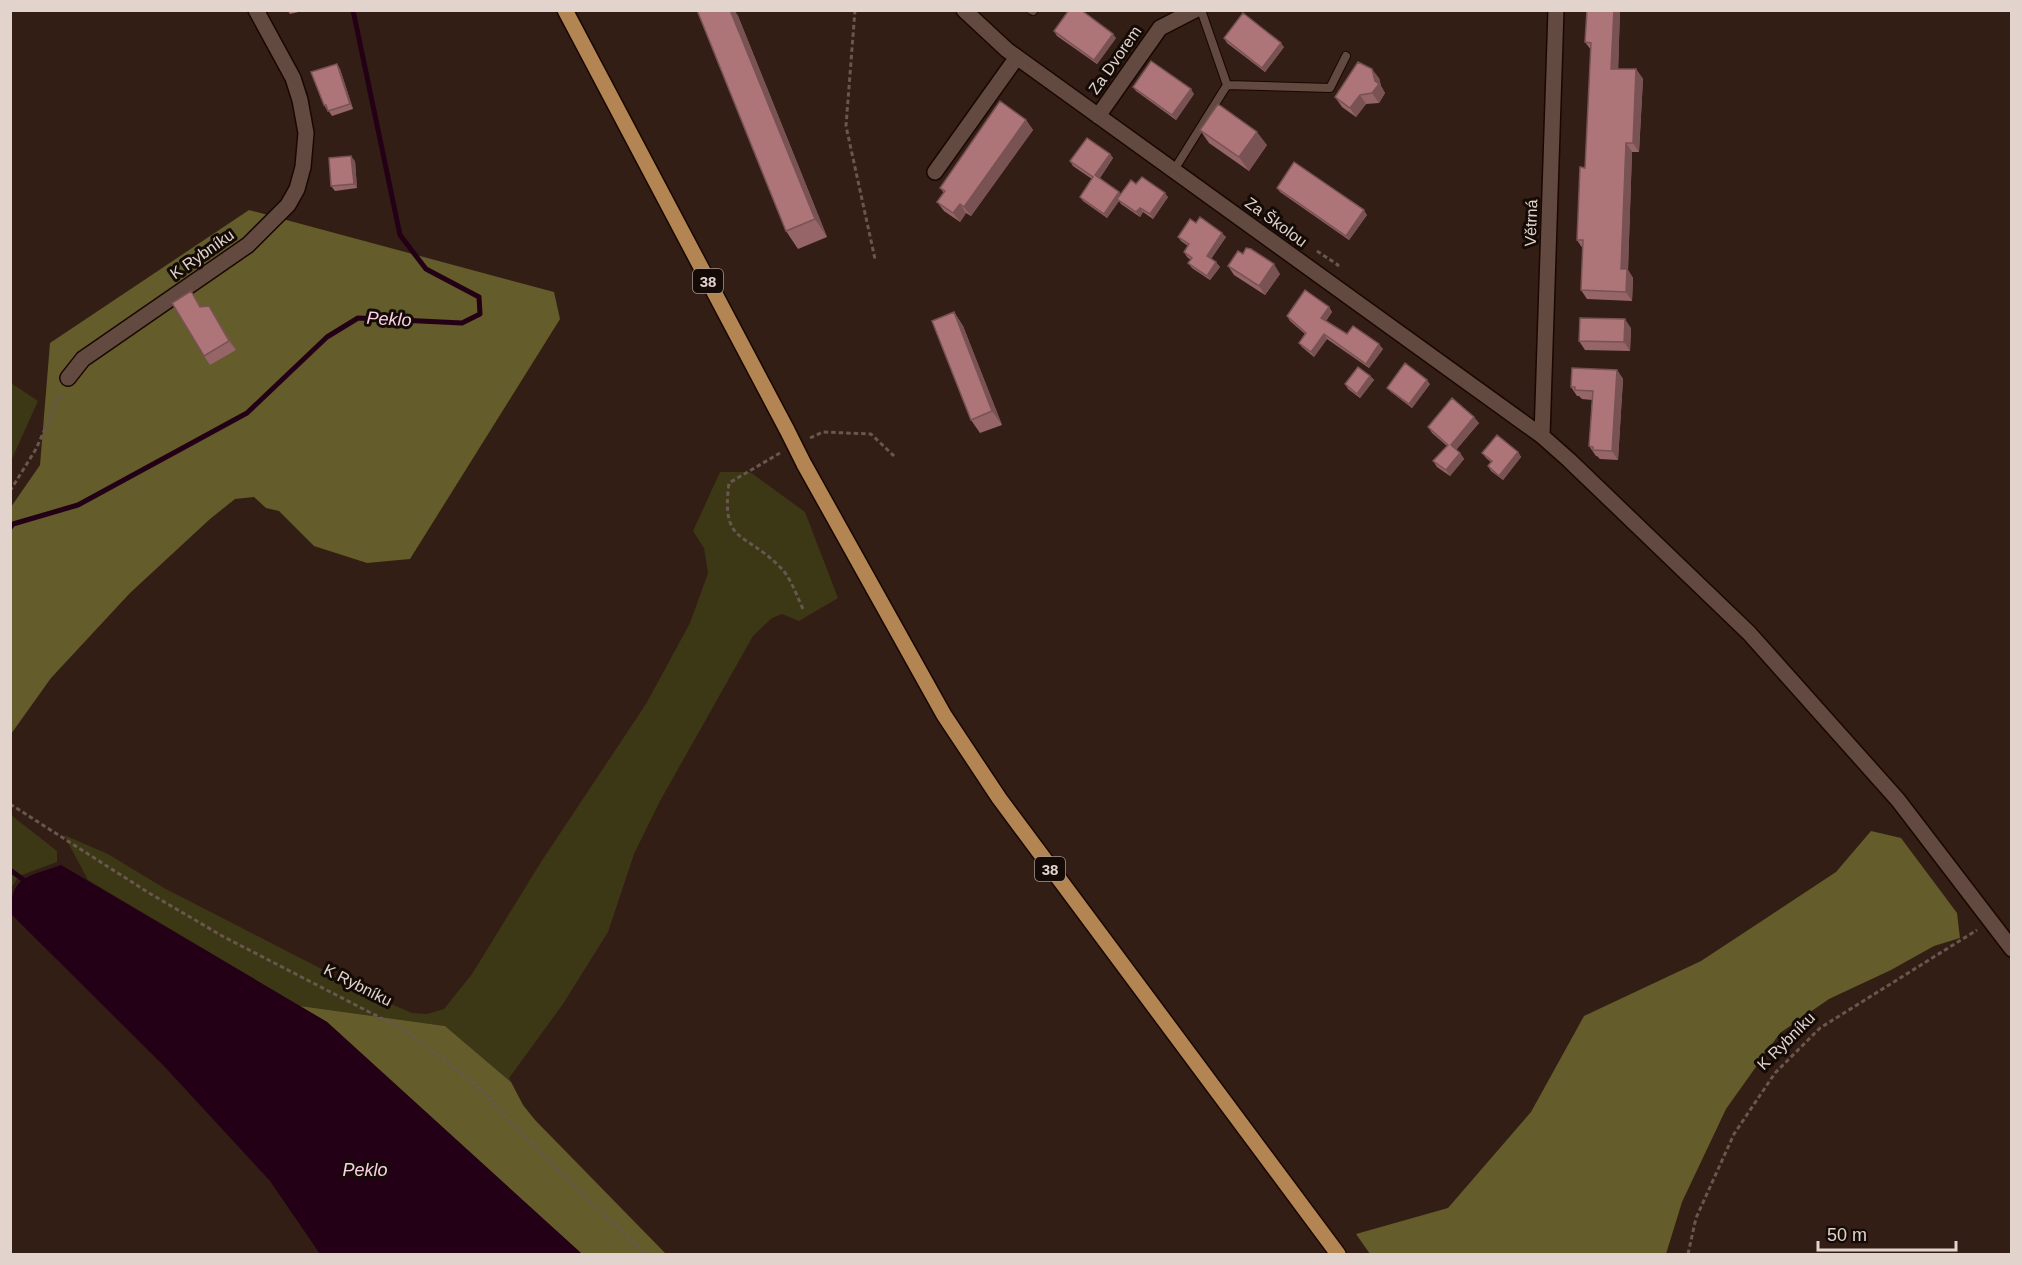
<svg xmlns="http://www.w3.org/2000/svg" width="2022" height="1265" viewBox="0 0 2022 1265" font-family="Arial,sans-serif">
	<style>
		.green { fill: #3c3715 }
		.forest { fill: #645c2a }
		.water { fill: #230015 }
		.lines { fill: none; stroke-linecap: round; stroke-linejoin: round }
		.stream { stroke: #230015; stroke-width: 5 }
		.service-casing { stroke: #1a0702; stroke-width: 10 }
		.minor-casing { stroke: #1a0702; stroke-width: 18 }
		.primary-casing { stroke: #1a0702; stroke-width: 18 }
		.path { stroke: #69564d; stroke-width: 3; stroke-dasharray: 4.5 3; stroke-linecap: butt }
		.service { stroke: #624a40; stroke-width: 8 }
		.minor { stroke: #624a40; stroke-width: 15 }
		.primary { stroke: #b28553; stroke-width: 15 }
		.primary-bridge-casing { stroke: #1a0702; stroke-width: 18; stroke-linecap: butt }
		.primary-bridge { stroke: #b28553; stroke-width: 15 }
		.wall { fill: #956567 }
		.shaded-wall { fill: #795254 }
		.building { fill: #ad7578; stroke: #795254; stroke-width: 1.5 }
		.labels { text-anchor: middle; dominant-baseline: central; stroke-width: 6; stroke-linejoin: round; paint-order: stroke }
		.shield { fill: #140b07; stroke: #a49792; stroke-width: 1.5 }
		.shield-label { font-size: 15px; font-weight: bold; fill: #e2d3cd }
		.street-label { font-size: 16px; fill: #e2d3cd; stroke: #140b07 }
		.water-label { font-size: 18px; font-style: italic; fill: #fecfe7; stroke: #140b07 }
	</style>
	<rect width="100%" height="100%" fill="#331e15"/>
	<path class="green" d="M 11,383 L 38,401 L 11,461 Z
		M 720,472 L 750,472 L 805,512 L 838,598 L 799,621 L 782,614 L 772,618 L 753,636 L 660,801 L 634,854 L 608,932 L 563,1004 L 509,1078 L 511,1082 L 445,1026 L 300,1006 L 88,880 L 64,835 L 108,854 L 164,888 L 382,1000 L 412,1013 L 427,1014 L 444,1009 L 472,974 L 541,862 L 646,704 L 690,623 L 708,573 L 704,548 L 693,531 Z
		M 11,815 L 57,851 L 57,862 L 19,876 L 11,888 Z"/>
	<path class="forest" d="M 249,210 L 554,292 L 560,319 L 410,559 L 367,563 L 314,546 L 279,511 L 266,508 L 254,497 L 235,499 L 210,519 L 130,593 L 51,678 L 11,734 L 11,507 L 40,465 L 50,343 Z
		M 1871,831 L 1901,838 L 1957,913 L 1960,938 L 1934,946 L 1891,970 L 1829,999 L 1780,1033 L 1726,1109 L 1682,1202 L 1666,1254 L 1370,1254 L 1356,1234 L 1448,1208 L 1531,1112 L 1584,1016 L 1701,961 L 1836,872 Z
		M 300,1006 L 445,1026 L 511,1082 L 523,1105 L 535,1120 L 666,1254 L 582,1254 L 327,1022 Z"/>
	<path class="water" d="M 61,865 L 327,1022 L 582,1254 L 320,1254 L 270,1181 L 163,1065 L 11,914 C 10,875 29,877 61,865 Z"/>
	<g class="lines">
		<path class="stream" d="M 10,528 L 13,524 L 78,505 L 247,413 L 327,337 L 358,318 L 462,323 L 480,314 L 479,297 L 426,269 L 400,235 L 353,10
			M 10,870 L 28,883"/>
		<defs>
			<path id="service" d="M 1031,10 L 1033,11
				M 1201,10 L 1227,85 L 1330,88 L 1346,56
				M 1174,170 L 1227,85"/>
			<path id="minor" d="M 964,10 L 1007,50 L 1542,436 L 1569,460 L 1749,633 L 1898,800 L 2012,949
				M 1098,116 L 1160,28 L 1195,10
				M 935,172 L 1017,57
				M 68,378 L 83,359 L 248,245 L 288,205 L 297,189 L 303,167 L 306,133 L 300,100 L 293,78 L 256,10
				M 1542,436 L 1556,10"/>
			<path id="primary" d="M 565,10 L 787,430
				M 804,464 L 944,715 L 999,798 L 1338,1254"/>
		</defs>
		<use href="#service" class="service-casing"/>
		<use href="#minor" class="minor-casing"/>
		<use href="#primary" class="primary-casing"/>
		<path class="path" d="M 855,10 L 846,126 L 875,259
			M 1317,251 L 1338,265 L 1336,268
			M 810,438 L 823,432 L 871,434 L 894,456
			M 780,453 L 729,483 C 721,544 744,531 779,566 C 791,577 797,597 804,611
			M 10,491 L 36,449 L 62,391
			M 10,804 L 149,893 L 224,937 L 406,1031 L 471,1080 L 565,1177 L 646,1254
			M 1688,1254 L 1696,1218 L 1734,1134 L 1775,1073 L 1820,1028 L 1977,930"/>
		<use href="#service" class="service"/>
		<use href="#minor" class="minor"/>
		<use href="#primary" class="primary"/>
		<defs>
			<path id="primary-bridge" d="M 787,430 L 804,464"/>
		</defs>
		<use href="#primary-bridge" class="primary-bridge-casing"/>
		<use href="#primary-bridge" class="primary-bridge"/>
	</g>
	<path class="wall" d="M 287,10 L 307,10 L 290,14 Z
		M 697,10 L 734,10 L 738,16 L 827,237 L 798,249 L 786,231 Z
		M 1587,10 L 1620,10 L 1618,69 L 1636,69 L 1643,79 L 1639,152 L 1632,152 L 1628,270 L 1633,278 L 1632,301 L 1587,299 L 1581,290 L 1583,249 L 1577,240 L 1585,168 L 1591,50 L 1585,42 Z
		M 1054,31 L 1116,38 L 1097,64 L 1057,36 Z
		M 1224,38 L 1284,47 L 1265,72 L 1227,43 Z
		M 337,64 L 340,69 L 353,109 L 332,116 L 328,110 L 327,110 L 324,105 Z
		M 1379,78 L 1381,86 L 1385,93 L 1379,103 L 1366,104 L 1356,117 L 1342,107 L 1335,97 Z
		M 1133,87 L 1194,94 L 1176,120 L 1136,91 Z
		M 1026,120 L 1033,130 L 971,216 L 966,213 L 960,222 L 944,211 L 937,202 L 944,193 L 940,188 Z
		M 1200,130 L 1267,145 L 1249,171 L 1209,143 Z
		M 1110,154 L 1113,158 L 1100,178 L 1121,194 L 1136,184 L 1168,197 L 1153,219 L 1143,212 L 1140,217 L 1121,204 L 1119,201 L 1107,218 L 1083,201 L 1080,197 L 1092,179 L 1073,166 L 1070,161 Z
		M 355,161 L 357,188 L 335,191 L 331,186 Z
		M 1277,188 L 1367,215 L 1349,240 L 1280,192 Z
		M 1196,223 L 1226,237 L 1211,259 L 1220,267 L 1210,280 L 1192,268 L 1188,263 L 1191,260 L 1187,257 L 1184,252 L 1188,246 L 1181,241 L 1178,237 Z
		M 1243,254 L 1280,274 L 1265,295 L 1234,275 L 1228,266 Z
		M 191,291 L 201,307 L 209,306 L 236,350 L 210,365 L 204,356 Z
		M 1329,307 L 1332,312 L 1326,321 L 1347,334 L 1383,349 L 1369,368 L 1327,339 L 1314,357 L 1302,347 L 1299,343 L 1305,334 L 1290,321 L 1287,316 Z
		M 954,312 L 963,326 L 1002,425 L 980,433 L 971,420 Z
		M 1631,328 L 1630,351 L 1585,350 L 1579,341 Z
		M 1617,370 L 1623,379 L 1618,460 L 1600,459 L 1597,456 L 1596,456 L 1589,446 L 1592,400 L 1582,399 L 1579,396 L 1577,396 L 1571,387 Z
		M 1370,376 L 1374,380 L 1360,398 L 1348,389 L 1345,384 Z
		M 1430,384 L 1412,408 L 1391,392 L 1387,388 Z
		M 1479,423 L 1456,450 L 1460,453 L 1464,459 L 1450,476 L 1437,467 L 1433,461 L 1447,446 L 1432,433 L 1428,427 Z
		M 1518,452 L 1521,457 L 1503,480 L 1491,471 L 1488,466 L 1491,462 L 1486,458 L 1482,453 Z"/>
	<path class="shaded-wall" d="M 730,10 L 734,10 L 738,16 L 827,237 L 815,219 Z
		M 1614,10 L 1620,10 L 1618,78 L 1611,69 Z
		M 1113,34 L 1116,38 L 1097,64 L 1094,60 Z
		M 1281,43 L 1284,47 L 1265,72 L 1262,68 Z
		M 337,64 L 340,69 L 353,109 L 350,104 Z
		M 1372,69 L 1379,78 L 1381,86 L 1385,93 L 1379,103 L 1372,93 L 1375,81 Z
		M 1636,69 L 1643,79 L 1639,152 L 1633,143 Z
		M 1191,89 L 1194,94 L 1176,120 L 1172,115 Z
		M 1360,95 L 1366,104 L 1356,117 L 1350,108 Z
		M 1026,120 L 1033,130 L 971,216 L 964,207 Z
		M 1257,132 L 1267,145 L 1249,171 L 1239,157 Z
		M 1626,143 L 1632,152 L 1628,270 L 1633,278 L 1632,301 L 1626,292 L 1621,269 Z
		M 1110,154 L 1113,158 L 1099,179 L 1095,175 Z
		M 351,156 L 355,161 L 357,188 L 354,184 Z
		M 1119,192 L 1122,196 L 1117,199 L 1119,201 L 1107,218 L 1104,214 Z
		M 1165,193 L 1168,197 L 1153,219 L 1150,214 Z
		M 960,204 L 966,213 L 960,222 L 953,213 Z
		M 1140,208 L 1143,212 L 1140,217 L 1136,212 Z
		M 1364,210 L 1367,215 L 1349,240 L 1346,236 Z
		M 1222,233 L 1226,237 L 1210,260 L 1207,256 Z
		M 1216,262 L 1220,267 L 1210,280 L 1207,276 Z
		M 1274,264 L 1280,274 L 1265,295 L 1259,286 Z
		M 209,306 L 215,316 L 236,350 L 229,341 Z
		M 1329,307 L 1332,312 L 1325,322 L 1321,318 Z
		M 954,312 L 963,326 L 1002,425 L 992,411 Z
		M 1625,319 L 1631,328 L 1630,351 L 1624,342 Z
		M 1324,334 L 1327,339 L 1314,357 L 1311,352 Z
		M 1379,344 L 1383,349 L 1369,368 L 1366,364 Z
		M 1617,370 L 1623,379 L 1618,460 L 1612,451 Z
		M 1370,376 L 1374,380 L 1360,398 L 1357,394 Z
		M 1427,380 L 1430,384 L 1412,408 L 1409,404 Z
		M 1474,417 L 1479,423 L 1455,451 L 1451,445 Z
		M 1518,452 L 1521,457 L 1503,480 L 1499,476 Z
		M 1460,453 L 1464,459 L 1450,476 L 1446,470 Z"/>
	<path class="building" d="M 697,10 L 730,10 L 815,219 L 786,231 Z
		M 1069,10 L 1081,10 L 1113,34 L 1094,60 L 1054,31 Z
		M 1587,10 L 1614,10 L 1611,69 L 1636,69 L 1633,143 L 1626,143 L 1621,269 L 1627,269 L 1626,292 L 1581,290 L 1583,240 L 1577,240 L 1580,167 L 1585,168 L 1591,43 L 1585,42 Z
		M 1243,13 L 1281,43 L 1262,68 L 1224,38 Z
		M 1151,61 L 1191,89 L 1172,115 L 1133,87 Z
		M 1358,62 L 1372,69 L 1375,81 L 1379,84 L 1372,93 L 1360,95 L 1350,108 L 1335,97 Z
		M 337,64 L 350,104 L 328,111 L 326,105 L 324,105 L 311,72 Z
		M 1000,101 L 1026,120 L 964,207 L 960,204 L 953,213 L 937,202 L 945,191 L 940,188 Z
		M 1218,104 L 1257,132 L 1239,157 L 1200,130 Z
		M 1087,138 L 1110,154 L 1095,175 L 1119,192 L 1104,214 L 1080,197 L 1093,177 L 1070,161 Z
		M 351,156 L 354,184 L 331,186 L 329,158 Z
		M 1294,162 L 1364,210 L 1346,236 L 1277,188 Z
		M 1142,177 L 1165,193 L 1150,214 L 1140,208 L 1136,212 L 1117,199 L 1131,180 L 1136,184 Z
		M 1200,217 L 1222,233 L 1207,256 L 1216,262 L 1207,276 L 1188,263 L 1192,258 L 1184,252 L 1189,244 L 1178,237 L 1190,219 L 1196,223 Z
		M 1246,248 L 1251,249 L 1274,264 L 1259,286 L 1228,266 L 1238,251 L 1243,254 Z
		M 1305,290 L 1329,307 L 1321,318 L 1347,334 L 1353,326 L 1379,344 L 1366,364 L 1324,334 L 1311,352 L 1299,343 L 1306,333 L 1287,316 Z
		M 191,291 L 200,307 L 209,306 L 229,341 L 204,356 L 172,303 Z
		M 954,312 L 992,411 L 971,420 L 932,321 Z
		M 1580,318 L 1625,319 L 1624,342 L 1579,341 Z
		M 1405,363 L 1427,380 L 1409,404 L 1387,388 Z
		M 1358,367 L 1370,376 L 1357,394 L 1345,384 Z
		M 1572,368 L 1617,370 L 1612,451 L 1593,450 L 1593,447 L 1589,446 L 1593,391 L 1575,390 L 1575,387 L 1571,387 Z
		M 1452,398 L 1474,417 L 1451,445 L 1460,453 L 1446,470 L 1433,461 L 1448,445 L 1428,427 Z
		M 1497,435 L 1518,452 L 1499,476 L 1488,466 L 1492,461 L 1482,453 Z"/>
	<g class="labels">
		<g class="shield">
			<rect x="693" y="269" width="30" height="24" rx="4.5"/>
			<rect x="1035" y="857" width="30" height="24" rx="4.5"/>
		</g>
		<g class="shield-label">
			<text x="708" y="281">38</text>
			<text x="1050" y="869">38</text>
		</g>
		<g class="street-label">
			<text transform="translate(1115 60) rotate(-55)">Za Dvorem</text>
			<text transform="translate(1276 222) rotate(36)">Za Školou</text>
			<text transform="translate(1531 223) rotate(-88)">Větrná</text>
			<text transform="translate(202 254) rotate(-35)">K Rybníku</text>
			<text transform="translate(358 985) rotate(27)">K Rybníku</text>
			<text transform="translate(1786 1041) rotate(-45)">K Rybníku</text>
		</g>
		<g class="water-label">
			<text transform="translate(389 319) rotate(3)">Peklo</text>
			<text x="365" y="1170">Peklo</text>
		</g>
	</g>
	<rect width="2022" height="1265" fill="none" stroke="#e2d3cd" stroke-width="24"/>
	<path d="M1818 1241v9h138v-9" fill="none" stroke="#e2d3cd" stroke-width="3"/>
	<text x="1827" y="1241" font-size="18" fill="#e2d3cd" stroke="#140b07" stroke-width="4.5" paint-order="stroke">50 m</text>
</svg>
